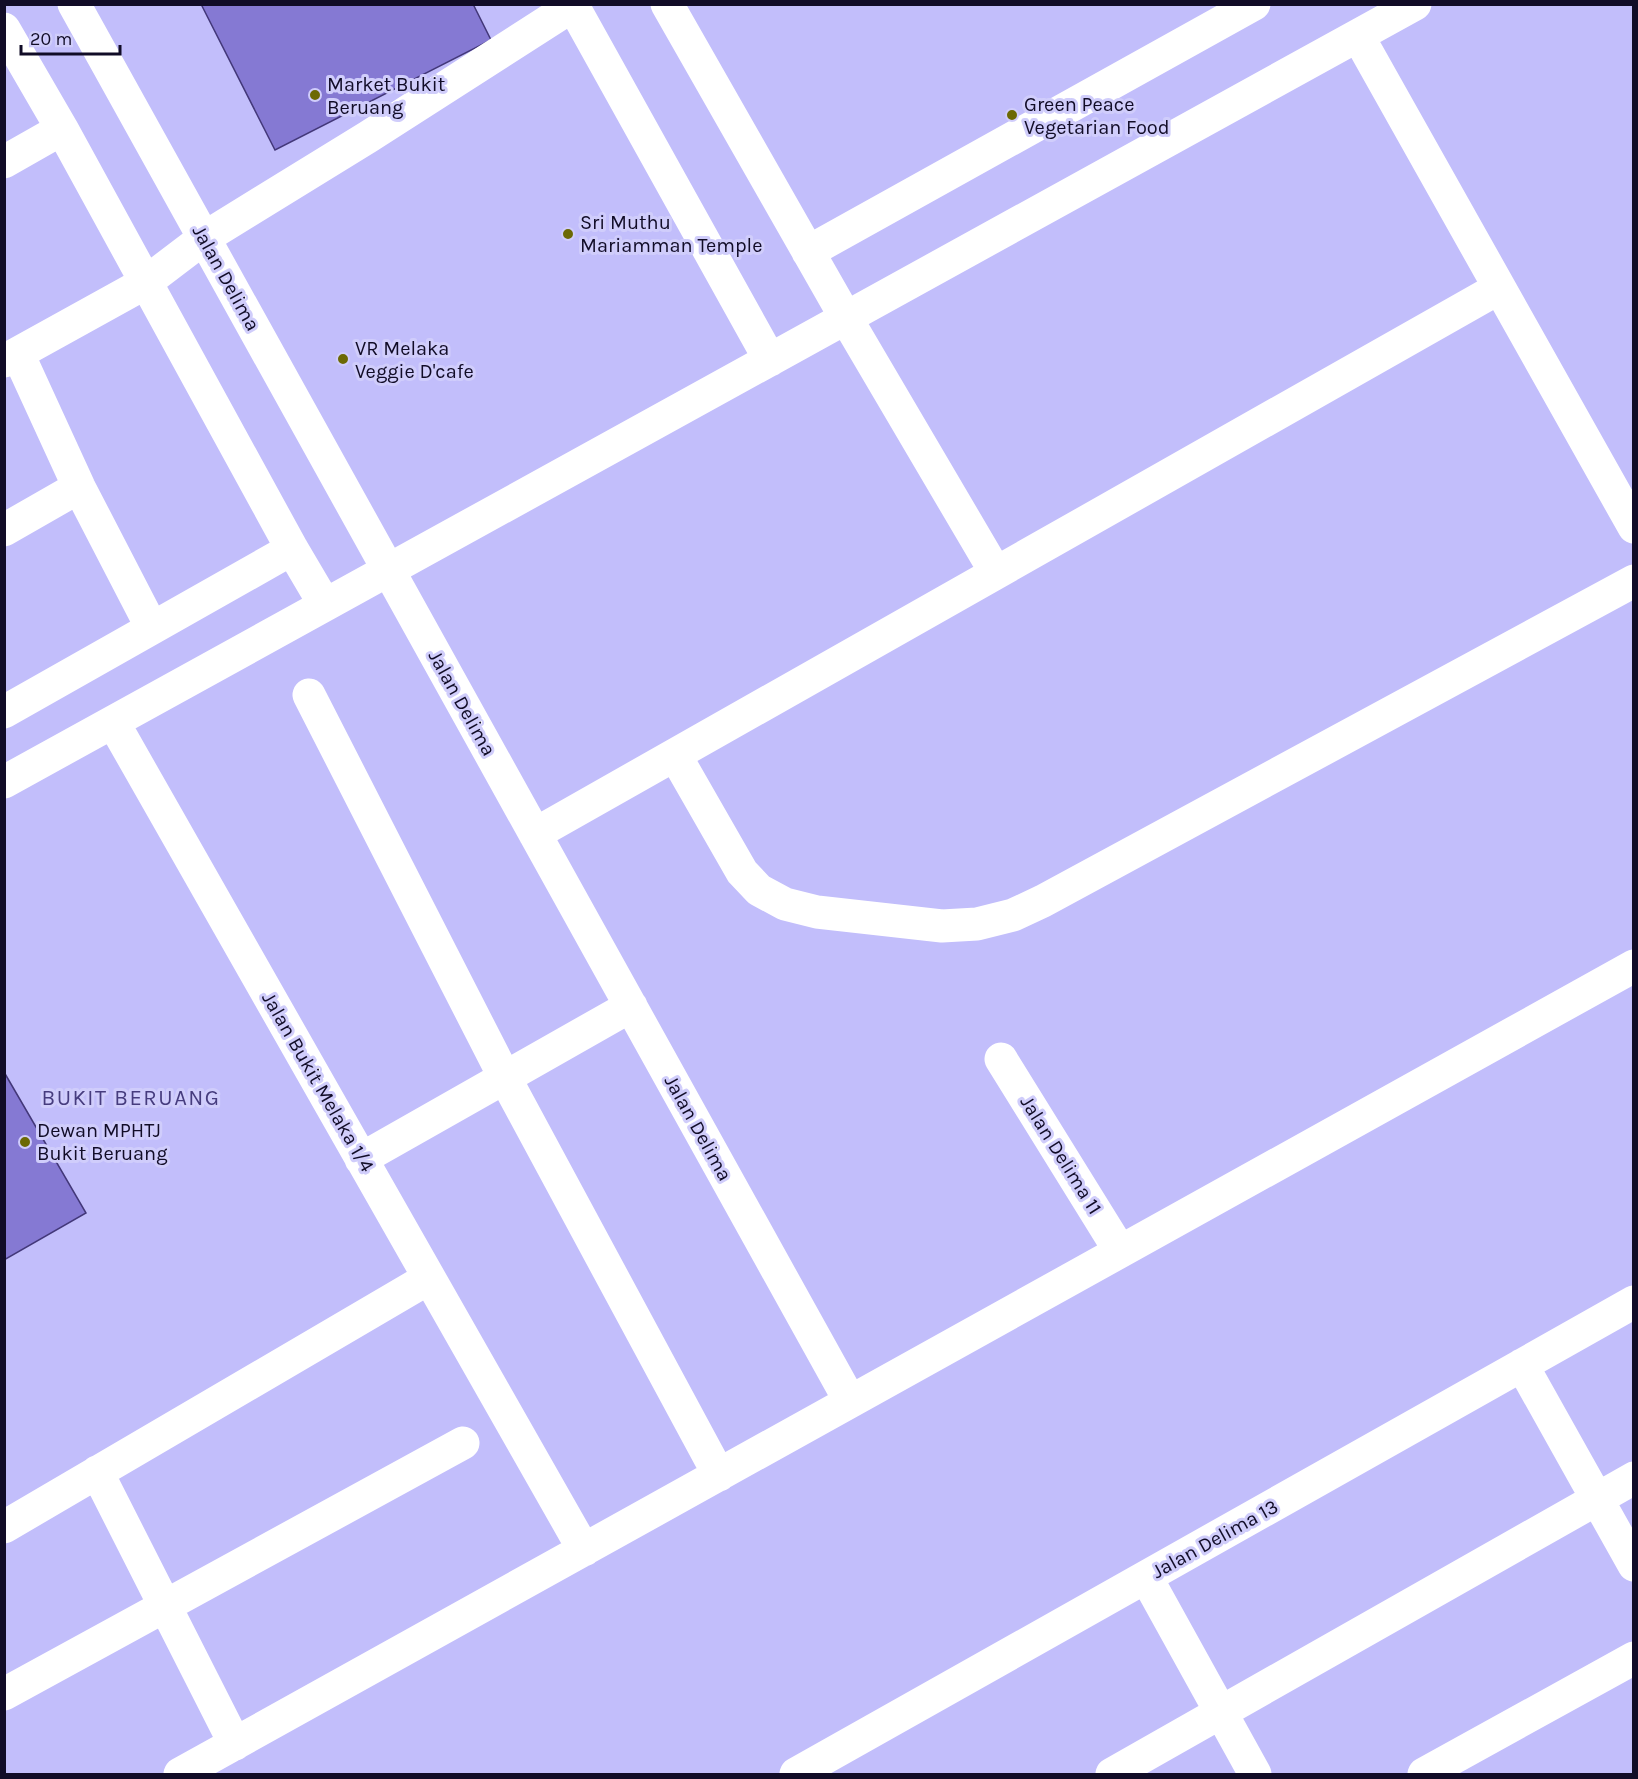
<svg xmlns="http://www.w3.org/2000/svg" width="1638" height="1779" viewBox="0 0 1638 1779" font-family="Karla,sans-serif">
	<style>
		.building { fill: #8579d3; stroke: #433879; stroke-width: 1.5 }
		.lines { fill: none; stroke-linecap: round; stroke-linejoin: round }
		.minor { stroke: #fff; stroke-width: 33 }
		.poi-dot { fill: #6c6904; stroke: #d0cdfb; stroke-width: 2 }
		.labels { text-anchor: middle; dominant-baseline: central; stroke-width: 6; stroke-linejoin: round; paint-order: stroke }
		.poi-label { font-size: 20px; fill: #110c27; stroke: #d0cdfb; text-anchor: start }
		.street-label { font-size: 20px; fill: #110c27; stroke: #d0cdfb }
		.quarter-label { font-size: 22px; letter-spacing: 1.5px; fill: #463c7e; stroke: #d0cdfb }
	</style>
	<rect width="100%" height="100%" fill="#c2befb"/>
	<path class="building" d="M 201,4 L 473,4 L 491,40 L 275,150 Z
		M 4,1072 L 86,1213 L 4,1260 Z"/>
	<g class="lines">
		<path class="minor" d="M 74,4 L 850,1401
			M 572,4 L 770,360
			M 667,4 L 846,318 L 996,573
			M 4,29 L 62,129 L 292,549 L 325,605
			M 1358,36 L 1634,527
			M 4,162 L 62,129
			M 808,252 L 1254,4
			M 18,354 L 79,487 L 152,628
			M 4,361 L 145,283 L 204,238 L 368,137 L 572,6
			M 4,530 L 79,487
			M 309,695 L 505,1078 L 719,1475
			M 4,712 L 292,549
			M 113,722 L 584,1550
			M 675,755 L 742,872 L 759,890 L 785,904 L 817,912 L 942,926 L 977,924 L 1013,915 L 1043,901 L 1634,581
			M 4,782 L 1415,4
			M 535,834 L 1499,288
			M 1001,1059 L 1120,1251
			M 361,1159 L 631,1006
			M 1522,1365 L 1634,1565
			M 97,1472 L 235,1744
			M 4,1527 L 429,1278
			M 1146,1577 L 1255,1774
			M 4,1694 L 463,1443
			M 180,1774 L 1634,966
			M 796,1774 L 1634,1302
			M 1112,1774 L 1634,1478
			M 1424,1774 L 1634,1658"/>
	</g>
	<g class="poi-dot">
		<circle cx="315" cy="95" r="6"/>
		<circle cx="1012" cy="115" r="6"/>
		<circle cx="568" cy="234" r="6"/>
		<circle cx="343" cy="359" r="6"/>
		<circle cx="25" cy="1142" r="6"/>
	</g>
	<g class="labels">
		<g class="poi-label">
			<text x="327" y="84">Market Bukit<tspan x="327" dy="23">Beruang</tspan></text>
			<text x="1024" y="104">Green Peace<tspan x="1024" dy="23">Vegetarian Food</tspan></text>
			<text x="580" y="222">Sri Muthu<tspan x="580" dy="23">Mariamman Temple</tspan></text>
			<text x="355" y="348">VR Melaka<tspan x="355" dy="23">Veggie D'cafe</tspan></text>
			<text x="37" y="1130">Dewan MPHTJ<tspan x="37" dy="23">Bukit Beruang</tspan></text>
		</g>
		<g class="street-label">
			<text transform="translate(226 278) rotate(61)">Jalan Delima</text>
			<text transform="translate(462 703) rotate(61)">Jalan Delima</text>
			<text transform="translate(318 1082) rotate(60)">Jalan Bukit Melaka 1/4</text>
			<text transform="translate(698 1128) rotate(61)">Jalan Delima</text>
			<text transform="translate(1061 1155) rotate(58)">Jalan Delima 11</text>
			<text transform="translate(1215 1539) rotate(-29)">Jalan Delima 13</text>
		</g>
		<g class="quarter-label">
			<text x="131" y="1098">BUKIT BERUANG</text>
		</g>
	</g>
	<rect width="1638" height="1779" fill="none" stroke="#110c27" stroke-width="12"/>
	<path d="M21 45v9h99v-9" fill="none" stroke="#110c27" stroke-width="3"/>
	<text x="30" y="45" font-size="18" fill="#110c27" stroke="#d0cdfb" stroke-width="4.5" paint-order="stroke">20 m</text>
</svg>
